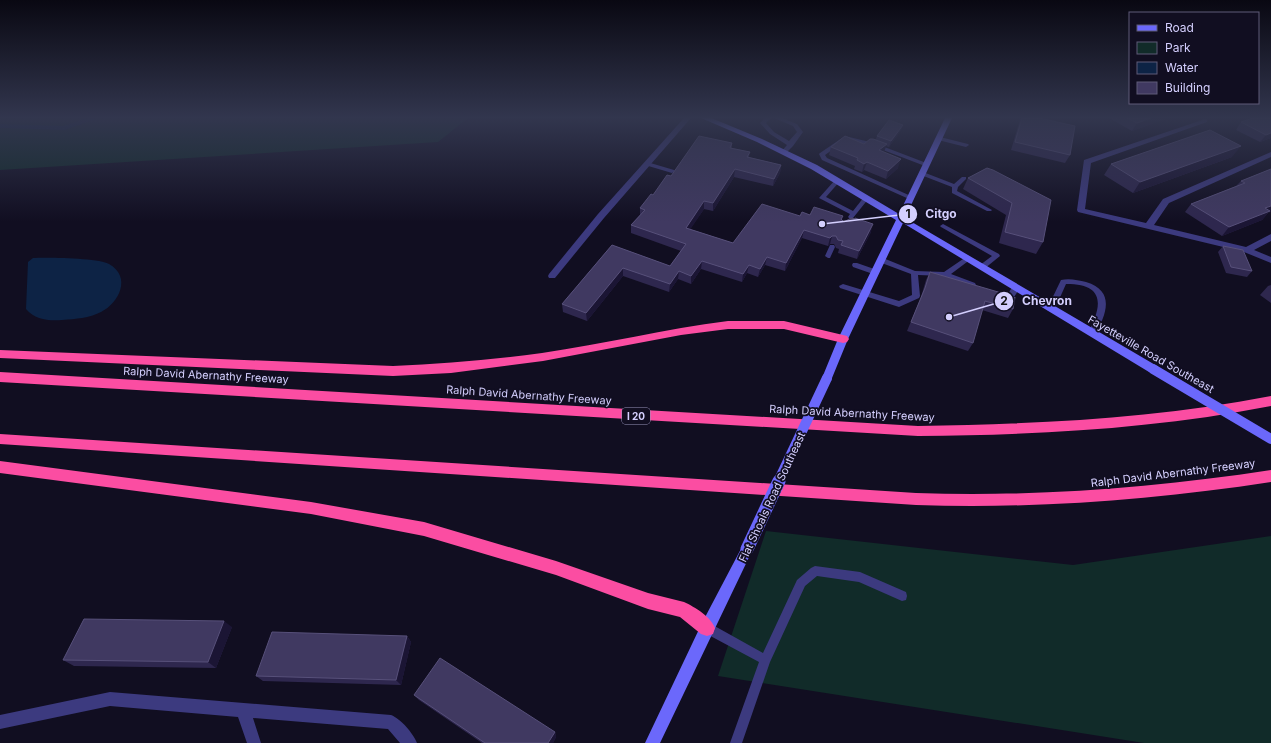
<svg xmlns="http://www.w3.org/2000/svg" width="1271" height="743" viewBox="0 0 1271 743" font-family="Inter,sans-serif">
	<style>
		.green { fill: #112b29 }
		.water { fill: #0d2345 }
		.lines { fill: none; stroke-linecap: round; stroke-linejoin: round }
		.stream { stroke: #0d2345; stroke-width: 4 }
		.lane { fill: #3c3a7f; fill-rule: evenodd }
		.street { fill: #3c3a7f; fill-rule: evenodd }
		.secondary { fill: #6b68fb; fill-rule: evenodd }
		.highway { fill: #fb4da2; fill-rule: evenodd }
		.secondary-bridge-far1 { stroke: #6b68fb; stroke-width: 10 }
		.secondary-bridge { stroke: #6b68fb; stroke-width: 13 }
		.wall { fill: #2e274e }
		.shaded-wall { fill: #1b1534 }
		.building { fill: #403961; stroke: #57507a }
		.labels { text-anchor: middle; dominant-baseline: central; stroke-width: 3.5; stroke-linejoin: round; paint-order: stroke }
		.shield { fill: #110e21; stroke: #9a95bc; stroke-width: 1 }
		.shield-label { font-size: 10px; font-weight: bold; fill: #d4cffe }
		.street-label { font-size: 11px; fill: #d4cffe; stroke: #110e21 }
		.leader { fill: none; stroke: #d4cffe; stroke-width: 1.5 }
		.callout-dot { fill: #d4cffe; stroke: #110e21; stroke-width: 1.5 }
		.mark-label { font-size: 12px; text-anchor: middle; font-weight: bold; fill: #111 }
		.callout-label { font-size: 12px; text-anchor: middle; font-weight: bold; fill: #d4cffe; stroke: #110e21; stroke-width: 3.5; stroke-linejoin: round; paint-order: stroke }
	</style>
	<rect width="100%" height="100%" fill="#110e21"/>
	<path class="green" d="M 0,118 L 468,118 L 438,142 L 0,170 Z
		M 766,531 L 1073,565 L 1271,536 L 1271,743 L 1144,743 L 718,676 Z"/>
	<path class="water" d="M 33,258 C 46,257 100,258 109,264 C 132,277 119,303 101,312 C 89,318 76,319 62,320 C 49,321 35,320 26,309 L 28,262 Z"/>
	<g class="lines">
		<path class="stream" d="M 0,126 L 64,128 L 93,118"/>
		<path class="lane" d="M 765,118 L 771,118 L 766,123 L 774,132 L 789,141 L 797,132 L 793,126 L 774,118 L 782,118 L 797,124 L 803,132 L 793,146 L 786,153 L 782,153 L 781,152 L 787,145 L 770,134 L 760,123 Z
			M 845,136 L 874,143 L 929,164 L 929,166 L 925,166 L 870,145 L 846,140 L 825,155 L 827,158 L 913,197 L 913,199 L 909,199 L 822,160 L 819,154 L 820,153 Z
			M 940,137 L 968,144 L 969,145 L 966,147 L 938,140 L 938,138 Z
			M 647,162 L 674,170 L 675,171 L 672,173 L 645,165 L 645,163 Z
			M 923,172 L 954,184 L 962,177 L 966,177 L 966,179 L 958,187 L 957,191 L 992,210 L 991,211 L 987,211 L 952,193 L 952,187 L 921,175 L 920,174 Z
			M 837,179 L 840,181 L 826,197 L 853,211 L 864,197 L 866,196 L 869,198 L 853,218 L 849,218 L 848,217 L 850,214 L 819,198 L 835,180 Z
			M 943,224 L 999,254 L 1000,256 L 984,269 L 980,269 L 979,267 L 980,265 L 992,256 L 941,227 L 940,226 Z
			M 830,245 L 834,245 L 835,247 L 830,258 L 828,258 L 825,256 Z
			M 966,257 L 968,257 L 971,259 L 951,274 L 975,283 L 976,285 L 975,287 L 969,287 L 944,276 L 918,275 L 920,296 L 919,298 L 899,307 L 840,288 L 839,286 L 843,284 L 899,301 L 912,295 L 911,274 L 879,262 L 878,260 L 879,258 L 883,258 L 915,271 L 944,272 Z
			M 853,263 L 857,263 L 877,270 L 879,272 L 875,274 L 873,274 L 853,267 L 852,265 Z
			M 1061,280 C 1069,278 1078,280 1086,282 C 1116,291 1106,315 1095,335 L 1089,335 L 1088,333 C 1102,306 1106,284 1066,284 L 1054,311 L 1048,311 L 1047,309 Z
			M 1013,286 L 1016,286 L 1020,288 L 1008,306 L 1002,306 L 1001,304 Z
			M 815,566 L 860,572 L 906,592 L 907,596 L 906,600 L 902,601 L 859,582 L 817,576 L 805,586 L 770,662 L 742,743 L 730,743 L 759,662 L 703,632 L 702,628 L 703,624 L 707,623 L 711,624 L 763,653 L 797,580 L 811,568 Z"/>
		<path class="street" d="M 684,118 L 691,118 L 604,218 L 555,278 L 549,278 L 548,276 L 549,274 L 598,214 Z
			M 1205,119 L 1207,120 L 1207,122 L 1091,163 L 1085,209 L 1146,223 L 1163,199 L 1271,152 L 1271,157 L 1169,203 L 1154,225 L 1246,247 L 1271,234 L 1271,241 L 1254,250 L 1271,257 L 1271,263 L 1244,252 L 1078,212 L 1077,210 L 1084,160 Z
			M 110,692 L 391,715 C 401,719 413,733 417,743 L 400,743 L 388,729 L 253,718 L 261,743 L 247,743 L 238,717 L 110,706 L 0,729 L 0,715 Z"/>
		<path class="secondary" d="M 701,118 L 711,118 L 721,122 L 762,139 L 817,165 L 899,214 L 945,118 L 952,118 L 905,218 L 1157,366 L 1158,369 L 1157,372 L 1149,372 L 903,223 L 848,339 L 832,378 L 831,381 L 823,381 L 822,378 L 838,339 L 896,220 L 811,169 L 757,142 Z
			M 747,543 L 751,545 L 753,549 L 660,743 L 645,743 L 702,623 L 743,545 Z"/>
		<path class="highway" d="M 728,321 L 784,321 L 843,335 L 847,336 L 849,339 L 847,342 L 843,343 L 784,329 L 728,329 L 681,335 L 543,361 L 451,373 L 393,376 L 0,358 L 0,350 L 393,366 C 443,364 492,360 542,353 C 604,344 665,329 728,321 Z
			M 0,372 L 918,426 C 1037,424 1154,419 1271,396 L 1271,406 C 1154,429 1037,435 918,436 L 0,382 Z
			M 0,434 L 916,493 C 1035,497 1153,488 1271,470 L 1271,482 C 1153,500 1035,509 916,505 L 0,444 Z
			M 0,461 L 311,502 L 424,522 L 556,561 L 648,593 L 684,602 C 695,607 711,617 715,628 L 713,634 L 707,636 L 701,634 L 680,617 L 648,609 L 556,575 L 424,536 L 311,514 L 0,473 Z"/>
		<path class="secondary-bridge-far1" d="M 1153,369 L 1271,439
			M 778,482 L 827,378"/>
		<path class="secondary-bridge" d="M 747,549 L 779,481"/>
	</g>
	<path class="wall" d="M 1021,118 L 1039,118 L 1070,155 L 1065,163 L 1011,150 L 1019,123 Z
		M 1109,118 L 1168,118 L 1132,131 Z
		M 1271,118 L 1271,138 L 1260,142 L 1236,130 L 1241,122 Z
		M 901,130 L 889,147 L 886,146 L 884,152 L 898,168 L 886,179 L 864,170 L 862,172 L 854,169 L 855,166 L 829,155 L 831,147 L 864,144 L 876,139 L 877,136 Z
		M 732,143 L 732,148 L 750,152 L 749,157 L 781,165 L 780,173 L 773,186 L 734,177 L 713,211 L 704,209 L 690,229 L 733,243 L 800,216 L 810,215 L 843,216 L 842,220 L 844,222 L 871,232 L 857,259 L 838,253 L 839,249 L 836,248 L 834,244 L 830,244 L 828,246 L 802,238 L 785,271 L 765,265 L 758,277 L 747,273 L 742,282 L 701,269 L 691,284 L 678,279 L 669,292 L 623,276 L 587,321 L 563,312 L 562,304 L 612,245 L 670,266 L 681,251 L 631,233 L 631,225 L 640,215 L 640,208 L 671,176 Z
		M 1232,157 L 1133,193 L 1104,175 L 1111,164 Z
		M 987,168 L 1043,242 L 1036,254 L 999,243 L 1006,215 L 963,189 L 968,178 Z
		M 1271,169 L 1268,213 L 1262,220 L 1222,236 L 1185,212 L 1191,204 L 1236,186 L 1241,181 Z
		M 1223,246 L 1252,271 L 1247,277 L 1226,273 L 1218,252 Z
		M 930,272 L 1005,296 L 1013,309 L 1008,318 L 982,310 L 973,343 L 968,351 L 907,331 L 921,297 L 926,280 Z
		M 1271,285 L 1271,303 L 1260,295 L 1268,286 Z
		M 232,627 L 216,668 L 74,666 L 63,660 Z
		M 407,636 L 411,642 L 401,685 L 263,681 L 256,676 Z
		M 414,695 L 555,732 L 556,737 L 553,743 L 482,743 L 419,700 Z"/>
	<path class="shaded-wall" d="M 1151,118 L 1168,118 L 1132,131 L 1137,123 Z
		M 903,125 L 901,130 L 889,147 L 891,141 Z
		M 1271,133 L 1271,138 L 1260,142 L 1266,135 Z
		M 887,144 L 884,152 L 879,150 Z
		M 1241,146 L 1232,157 L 1133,193 L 1140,182 Z
		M 901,159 L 898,168 L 886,179 L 888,171 Z
		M 867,162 L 864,170 L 862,172 L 864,164 Z
		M 781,165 L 780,173 L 773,186 L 774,179 Z
		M 735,169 L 734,177 L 713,211 L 713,203 Z
		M 704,201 L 704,209 L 686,236 L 686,228 Z
		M 1271,206 L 1271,212 L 1268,213 L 1262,220 L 1222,236 L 1229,227 L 1265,208 Z
		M 873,224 L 871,232 L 857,259 L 859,251 Z
		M 804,230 L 802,238 L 785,271 L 786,263 Z
		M 832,236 L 830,244 L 828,246 L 830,238 Z
		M 767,257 L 765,265 L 758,277 L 760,269 Z
		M 702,261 L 701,269 L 691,284 L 691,276 Z
		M 749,265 L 747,273 L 742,282 L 743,274 Z
		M 623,268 L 623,276 L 587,321 L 586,313 Z
		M 679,271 L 678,279 L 669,292 L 670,284 Z
		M 224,621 L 232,627 L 216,668 L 208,662 Z
		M 407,636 L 411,642 L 401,685 L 396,680 Z
		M 555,732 L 556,737 L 553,743 L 548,743 Z"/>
	<path class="building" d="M 1022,118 L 1039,118 L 1075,126 L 1070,155 L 1015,142 Z
		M 1127,118 L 1151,118 L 1137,123 Z
		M 1253,118 L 1271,118 L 1271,133 L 1266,135 L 1241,122 Z
		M 889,120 L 903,125 L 891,141 L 877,136 Z
		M 1210,130 L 1241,146 L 1140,182 L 1111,164 Z
		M 699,136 L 732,143 L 730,148 L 750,152 L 747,157 L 781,165 L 774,179 L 735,169 L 713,203 L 704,201 L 686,228 L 733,243 L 762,204 L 800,216 L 802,212 L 810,215 L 814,207 L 843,216 L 841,219 L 844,222 L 851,218 L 855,219 L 855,218 L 873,224 L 859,251 L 841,245 L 843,241 L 838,240 L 836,236 L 832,236 L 830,238 L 804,230 L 786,263 L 767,257 L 760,269 L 749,265 L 743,274 L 702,261 L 691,276 L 679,271 L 670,284 L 623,268 L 586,313 L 562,304 L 612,245 L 670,266 L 686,244 L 631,225 L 645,210 L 640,208 L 651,194 L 653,195 L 667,175 L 671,176 Z
		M 845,136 L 864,144 L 870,139 L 873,139 L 887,144 L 879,150 L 901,159 L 888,171 L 867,162 L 864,164 L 857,160 L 858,158 L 831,147 Z
		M 987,168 L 993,170 L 1051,200 L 1043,242 L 1005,232 L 1012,203 L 968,178 Z
		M 1271,169 L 1271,206 L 1265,208 L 1270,211 L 1229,227 L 1191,204 L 1245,183 L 1241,181 Z
		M 1223,246 L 1243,250 L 1252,271 L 1231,267 Z
		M 930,272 L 1005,294 L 1005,296 L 1007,299 L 1013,299 L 1015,297 L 1013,309 L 985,301 L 973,343 L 911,322 L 925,288 Z
		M 84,619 L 224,621 L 208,662 L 63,660 Z
		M 272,632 L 407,636 L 396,680 L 256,676 Z
		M 440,658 L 555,732 L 548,743 L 485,743 L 414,695 Z"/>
	<linearGradient id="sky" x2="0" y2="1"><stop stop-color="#090812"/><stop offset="0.53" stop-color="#32364e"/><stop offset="1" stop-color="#32364e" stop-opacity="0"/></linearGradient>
	<rect width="1271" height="222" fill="url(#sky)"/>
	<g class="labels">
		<rect class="shield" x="622" y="408" width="28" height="16" rx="3"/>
		<g class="shield-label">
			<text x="636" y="416">I 20</text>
		</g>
		<g class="street-label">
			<text transform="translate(1151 354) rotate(30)">Fayetteville Road Southeast</text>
			<text transform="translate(206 375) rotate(3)">Ralph David Abernathy Freeway</text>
			<text transform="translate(529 395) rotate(4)">Ralph David Abernathy Freeway</text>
			<text transform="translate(852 413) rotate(3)">Ralph David Abernathy Freeway</text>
			<text transform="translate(1173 473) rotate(-7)">Ralph David Abernathy Freeway</text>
			<text transform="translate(772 497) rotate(-65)">Flat Shoals Road Southeast</text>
		</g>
	</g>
	<path class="leader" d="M822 224L908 214M949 317L1004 301"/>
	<g class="callout-dot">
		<circle cx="822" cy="224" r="4"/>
		<circle cx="949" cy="317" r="4"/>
		<circle cx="908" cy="214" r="10"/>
		<circle cx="1004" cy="301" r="10"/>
	</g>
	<g class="mark-label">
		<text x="908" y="218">1</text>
		<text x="1004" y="305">2</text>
	</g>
	<g class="callout-label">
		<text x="941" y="218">Citgo</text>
		<text x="1047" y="305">Chevron</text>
	</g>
	<rect x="1129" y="12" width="130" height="92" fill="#110e21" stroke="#5f5b79"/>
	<rect x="1137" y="25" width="20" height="6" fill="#6b68fb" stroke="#5f5b79"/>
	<text x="1165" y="32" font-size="12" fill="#d4cffe">Road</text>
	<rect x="1137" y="42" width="20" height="12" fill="#112b29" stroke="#5f5b79"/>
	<text x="1165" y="52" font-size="12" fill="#d4cffe">Park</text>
	<rect x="1137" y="62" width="20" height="12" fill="#0d2345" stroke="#5f5b79"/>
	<text x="1165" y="72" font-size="12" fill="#d4cffe">Water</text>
	<rect x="1137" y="82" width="20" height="12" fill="#403961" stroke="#5f5b79"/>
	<text x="1165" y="92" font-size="12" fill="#d4cffe">Building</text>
</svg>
